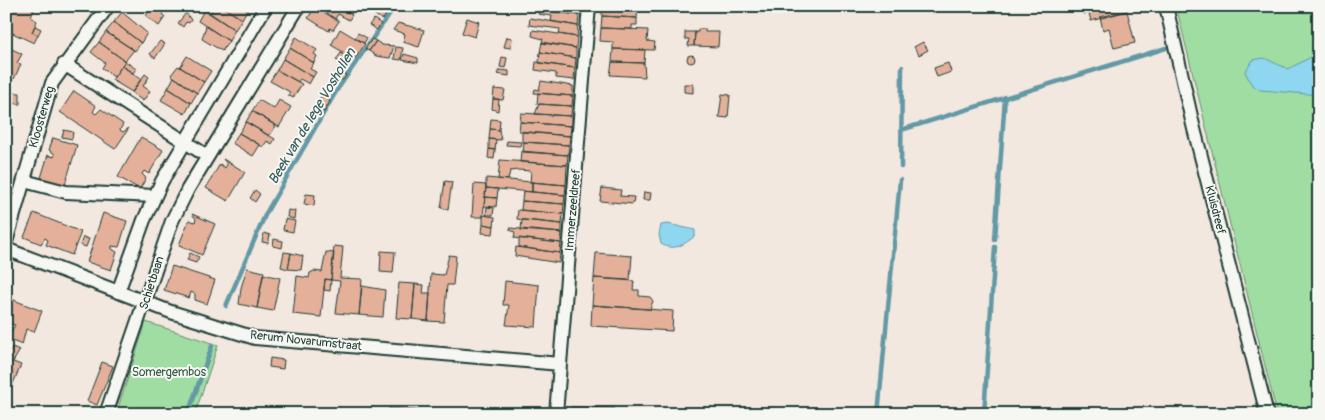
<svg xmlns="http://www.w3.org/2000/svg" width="1325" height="420" viewBox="0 0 1325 420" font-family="Pangolin,sans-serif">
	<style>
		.green { fill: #a0dda3; stroke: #608d6c }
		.water { fill: #8fd7f0; stroke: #6299a5 }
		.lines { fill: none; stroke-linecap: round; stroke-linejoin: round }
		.stream { stroke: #6299a5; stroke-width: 4.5 }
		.building { fill: #e5b09a; stroke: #1f3d34 }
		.street-casing { stroke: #1f3d34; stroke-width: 16 }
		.street { stroke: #f6f6f2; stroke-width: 12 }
		.labels { text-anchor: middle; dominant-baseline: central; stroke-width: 4; stroke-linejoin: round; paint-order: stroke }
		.street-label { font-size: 12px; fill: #1f3d34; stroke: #f6f6f2 }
		.park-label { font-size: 12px; fill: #395d4a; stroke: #f6f6f2 }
		.water-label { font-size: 14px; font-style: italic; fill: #355c5a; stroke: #f6f6f2 }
	</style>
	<rect width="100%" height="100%" fill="#f3e8e0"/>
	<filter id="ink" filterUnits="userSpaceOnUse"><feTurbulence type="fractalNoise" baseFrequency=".02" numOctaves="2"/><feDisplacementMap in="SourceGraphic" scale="10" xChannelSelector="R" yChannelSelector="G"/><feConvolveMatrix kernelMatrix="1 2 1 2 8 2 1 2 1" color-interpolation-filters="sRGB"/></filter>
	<g filter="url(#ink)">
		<path class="green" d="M 1176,6 L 1319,6 L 1319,414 L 1277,414 Z
			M 146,322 L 218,345 L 195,414 L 116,414 Z"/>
		<path class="water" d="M 1319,53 L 1319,95 L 1261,90 L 1252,85 L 1245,72 L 1253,60 L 1264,58 L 1288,69 Z
			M 668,224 L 695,230 L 695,236 C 685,244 674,252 661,244 L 659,235 L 661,225 Z"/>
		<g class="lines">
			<path class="stream" d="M 901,130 L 1166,48
				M 901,167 L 902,67
				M 995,239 L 1005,97
				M 226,306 L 266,213 L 337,90 L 395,6
				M 188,414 L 212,346
				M 878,414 L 900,180
				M 984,414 L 995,247"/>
		</g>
		<path class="building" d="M 6,6 L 26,6 L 34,10 L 31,17 L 37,21 L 32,32 L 38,35 L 34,43 L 6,30 Z
			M 152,6 L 168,6 L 162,14 L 165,17 L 159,26 L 146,16 Z
			M 214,6 L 221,6 L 242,19 L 235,30 L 210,13 Z
			M 221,6 L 245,6 L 248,8 L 242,19 Z
			M 315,6 L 338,6 L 352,15 L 349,20 L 338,14 L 335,19 Z
			M 338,6 L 356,6 L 351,14 Z
			M 383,6 L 393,6 L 387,14 L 380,10 Z
			M 526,6 L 580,6 L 579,15 L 526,8 Z
			M 602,6 L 638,7 L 637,18 L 602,16 Z
			M 1082,6 L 1091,6 L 1093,12 L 1084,14 Z
			M 1117,6 L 1126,6 L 1127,11 L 1091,21 L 1089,13 Z
			M 315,7 L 339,21 L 333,30 L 330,28 L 329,31 L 308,18 Z
			M 375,8 L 386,14 L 383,20 L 375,15 L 376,13 L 373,12 Z
			M 204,10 L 235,30 L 229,41 L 198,21 Z
			M 539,10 L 579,15 L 578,26 L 551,21 L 552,16 L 538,14 Z
			M 1127,11 L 1135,43 L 1114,48 L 1109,28 L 1103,30 L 1100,17 Z
			M 122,12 L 147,33 L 141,43 L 114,22 Z
			M 186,13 L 191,20 L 189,23 L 186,22 L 183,27 L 178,23 Z
			M 602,16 L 637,18 L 637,25 L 632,25 L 632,29 L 601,28 Z
			M 467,18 L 479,22 L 475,37 L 462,33 Z
			M 530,18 L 578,26 L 577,37 L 559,34 L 560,29 L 529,25 Z
			M 374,19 L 381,24 L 377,30 L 369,25 Z
			M 114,22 L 141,43 L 135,51 L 106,32 Z
			M 398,23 L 424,30 L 419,47 L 403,42 L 405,34 L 393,30 Z
			M 35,26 L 41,29 L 38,35 L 32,32 Z
			M 206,26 L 229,41 L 222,51 L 202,39 Z
			M 601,28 L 648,30 L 647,41 L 655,42 L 654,50 L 613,49 L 613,42 L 600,41 Z
			M 340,29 L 365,44 L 355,59 L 331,45 Z
			M 698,29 L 705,29 L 705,32 L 719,32 L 718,47 L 694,46 L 695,32 L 698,32 Z
			M 533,30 L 577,37 L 576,48 L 542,43 L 543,39 L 532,36 Z
			M 106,32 L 134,50 L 125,61 L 99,42 Z
			M 685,32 L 695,32 L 694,46 L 688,46 L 689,39 L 685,39 Z
			M 358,33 L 367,38 L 364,43 L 355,38 Z
			M 296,37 L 317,50 L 314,54 L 317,56 L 314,63 L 290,48 Z
			M 507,37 L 512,38 L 511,48 L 504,47 Z
			M 372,39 L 376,41 L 369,51 L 365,49 Z
			M 160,41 L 165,44 L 155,58 L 150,54 Z
			M 376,41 L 382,45 L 394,46 L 390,58 L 376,56 L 369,51 Z
			M 99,42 L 125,61 L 114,77 L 102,68 L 105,63 L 91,52 Z
			M 542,42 L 576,48 L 576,58 L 540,52 Z
			M 923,42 L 928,50 L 919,55 L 914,47 Z
			M 6,46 L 22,54 L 17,63 L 21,64 L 14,79 L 11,77 L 7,85 Z
			M 396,47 L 403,48 L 401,60 L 394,59 Z
			M 290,48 L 314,63 L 310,69 L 316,72 L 313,77 L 283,59 Z
			M 613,49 L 645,50 L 644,63 L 612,62 Z
			M 540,52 L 576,58 L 575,68 L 539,63 Z
			M 341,53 L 352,60 L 348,67 L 336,60 Z
			M 404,54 L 418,58 L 418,63 L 402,60 Z
			M687 59a4 4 0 1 1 8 0a4 4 0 1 1-8 0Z
			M 187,56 L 211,71 L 204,82 L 180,67 Z
			M 502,57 L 507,58 L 505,68 L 500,67 Z
			M 283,59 L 313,77 L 309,84 L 300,79 L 298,82 L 277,70 Z
			M 125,61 L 136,69 L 133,73 L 122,66 Z
			M 536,62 L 575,68 L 574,80 L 556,78 L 556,73 L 535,70 Z
			M 612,62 L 644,63 L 645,77 L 610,75 Z
			M 948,63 L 951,72 L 937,77 L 934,68 Z
			M 340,65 L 344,68 L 341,73 L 346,75 L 343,80 L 333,76 Z
			M 122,66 L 141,79 L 132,92 L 112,80 Z
			M 178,66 L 204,82 L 197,93 L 171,75 Z
			M 277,70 L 302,84 L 293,98 L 288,95 L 290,92 L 270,81 Z
			M 499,70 L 509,71 L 509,76 L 497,74 Z
			M 145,74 L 149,77 L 143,86 L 150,91 L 143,101 L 132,93 Z
			M 174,77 L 197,93 L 191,103 L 168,88 Z
			M 541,81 L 573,86 L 573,96 L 534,93 L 535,89 L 539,90 Z
			M 684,84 L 693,84 L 693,93 L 684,92 Z
			M 168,88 L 191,103 L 185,114 L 161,100 Z
			M 494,89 L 505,90 L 503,100 L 493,99 Z
			M 74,91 L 96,106 L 93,112 L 96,114 L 101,109 L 123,124 L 120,130 L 123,132 L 129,128 L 115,149 L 60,112 Z
			M 6,92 L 20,93 L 20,104 L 6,103 Z
			M 538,93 L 573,96 L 572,106 L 537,104 Z
			M 722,94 L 730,95 L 728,118 L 719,117 Z
			M 321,96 L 330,101 L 327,107 L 318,102 Z
			M 493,99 L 499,99 L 498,111 L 492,109 Z
			M 259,100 L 274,109 L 279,100 L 291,107 L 279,127 L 252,111 Z
			M 318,102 L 327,107 L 324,112 L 315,107 Z
			M 539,104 L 572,106 L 571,116 L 535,114 Z
			M 252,111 L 276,126 L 269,136 L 246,122 Z
			M 521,113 L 571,116 L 571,126 L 520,122 Z
			M 491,119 L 500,120 L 499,130 L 490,129 Z
			M 246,122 L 275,139 L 272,144 L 267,141 L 263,147 L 239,133 Z
			M 520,122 L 571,126 L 570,136 L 519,131 Z
			M 490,129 L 499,130 L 501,140 L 489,139 Z
			M 64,130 L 73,132 L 72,139 L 62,137 Z
			M 522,132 L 570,136 L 569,145 L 522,142 Z
			M 239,133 L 260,145 L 253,156 L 232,143 Z
			M 141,137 L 163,150 L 149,174 L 144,171 L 142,174 L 146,178 L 140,189 L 118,177 Z
			M 53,138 L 77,145 L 64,188 L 40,181 L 48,155 L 54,157 L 55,154 L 49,150 Z
			M 489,139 L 496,140 L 495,150 L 489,149 Z
			M 507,141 L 521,142 L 520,146 L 506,145 Z
			M 524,142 L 569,145 L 568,155 L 523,152 Z
			M 489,149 L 495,150 L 494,159 L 488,158 Z
			M 521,151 L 568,155 L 567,165 L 520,162 Z
			M 223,159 L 245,172 L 228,201 L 206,188 L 220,164 L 225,168 L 227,164 Z
			M 500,160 L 567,165 L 566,185 L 530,182 L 531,171 L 518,170 L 510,171 L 508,180 L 498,179 Z
			M 486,178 L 532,182 L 532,192 L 486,188 Z
			M 445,181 L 452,182 L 448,209 L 441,208 Z
			M 532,182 L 566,185 L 565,195 L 532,192 Z
			M 474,184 L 486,185 L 483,217 L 472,217 Z
			M 486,188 L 498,189 L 497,198 L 485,197 Z
			M 602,188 L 621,190 L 620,196 L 634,197 L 633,204 L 600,201 Z
			M 255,190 L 260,194 L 255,202 L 250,198 Z
			M 523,191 L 565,195 L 564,204 L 522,201 Z
			M 644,192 L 651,193 L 650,200 L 643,200 Z
			M 306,194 L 315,195 L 314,206 L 304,204 Z
			M 485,197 L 497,198 L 496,207 L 484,206 Z
			M 522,201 L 564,204 L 563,214 L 521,210 Z
			M 487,207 L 494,208 L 493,215 L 486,215 Z
			M 288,210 L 295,211 L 294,219 L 287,217 Z
			M 518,210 L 563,214 L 562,224 L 517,219 Z
			M 34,213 L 81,232 L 72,255 L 46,245 L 48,240 L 45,238 L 41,244 L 24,237 Z
			M 103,213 L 127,221 L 119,247 L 112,246 L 112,249 L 117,252 L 111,270 L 87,262 Z
			M 192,214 L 215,224 L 202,255 L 179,245 L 189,220 L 195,222 L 196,219 Z
			M 483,215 L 495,217 L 494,226 L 483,224 Z
			M 285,219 L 295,221 L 293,232 L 283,230 Z
			M 522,220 L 562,224 L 562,233 L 521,230 Z
			M 483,224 L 494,226 L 493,234 L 482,233 Z
			M 510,228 L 562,233 L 561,243 L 514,238 L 515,232 L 510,230 Z
			M 264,233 L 270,235 L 268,243 L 262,242 Z
			M 83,237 L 89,239 L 86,247 L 80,245 Z
			M 519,238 L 561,243 L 560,253 L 519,247 Z
			M 274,239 L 283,241 L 282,248 L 273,246 Z
			M 334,246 L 343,247 L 340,278 L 362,279 L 359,315 L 336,313 L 340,281 L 331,280 Z
			M 516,247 L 560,253 L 559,263 L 515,256 Z
			M 381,251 L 395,252 L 393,273 L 380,272 Z
			M 284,252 L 291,253 L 288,269 L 281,267 Z
			M 326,252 L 334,253 L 331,280 L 325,279 L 321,317 L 293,314 L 297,276 L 309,278 L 310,273 L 314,271 L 322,272 Z
			M 190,253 L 199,257 L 196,263 L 187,260 Z
			M 291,253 L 303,256 L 301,270 L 288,269 Z
			M 596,253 L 632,256 L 630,280 L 594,278 Z
			M 449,255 L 456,256 L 453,285 L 447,285 L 444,322 L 428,321 L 431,274 L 444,275 Z
			M 172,266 L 215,280 L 207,304 L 195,300 L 195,294 L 191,292 L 189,298 L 164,290 Z
			M 247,268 L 264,272 L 257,308 L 239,304 L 241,288 Z
			M 263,274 L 280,278 L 273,311 L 257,308 Z
			M 594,278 L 634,281 L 633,290 L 639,290 L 639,296 L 650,297 L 653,301 L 650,309 L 592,305 Z
			M 325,279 L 331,280 L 330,291 L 324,290 Z
			M 505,281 L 539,285 L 536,327 L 506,325 L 509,305 L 503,305 Z
			M 399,283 L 415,284 L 412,319 L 396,318 Z
			M 415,284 L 424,285 L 423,293 L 430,293 L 428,321 L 412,319 Z
			M 362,286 L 385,290 L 383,317 L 359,315 Z
			M 6,297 L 42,311 L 34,332 L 26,329 L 22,345 L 7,339 L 15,325 L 8,322 L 6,325 Z
			M 592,305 L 673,311 L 672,331 L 591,326 Z
			M 12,347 L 20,350 L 13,362 L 21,365 L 12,386 L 6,384 L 6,360 Z
			M 270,358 L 284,360 L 283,369 L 269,367 Z
			M 102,362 L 113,366 L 97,405 L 87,401 Z
			M 571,407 L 614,408 L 614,414 L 570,414 Z
			M 389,408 L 417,410 L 417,414 L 389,414 Z"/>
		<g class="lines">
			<defs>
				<path id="street" d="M 1166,6 L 1193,125 L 1267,414
					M 64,64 L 207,156
					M 24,181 L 66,192 L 155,196
					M 6,242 L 52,83 L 108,6
					M 6,249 L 171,312 L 255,338 L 560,364
					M 118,292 L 144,220 L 162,181 L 266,6
					M 106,414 L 172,221 L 188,189 L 299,6
					M 556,414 L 589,6"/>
			</defs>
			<use href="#street" class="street-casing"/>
			<use href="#street" class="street"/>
		</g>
	</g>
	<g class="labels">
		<g class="street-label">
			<text transform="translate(42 117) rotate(-74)">Kloosterweg</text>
			<text transform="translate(573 210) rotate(-85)">Immerzeeldreef</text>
			<text transform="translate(1215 210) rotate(75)">Kluisdreef</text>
			<text transform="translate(152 283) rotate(-72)">Schietbaan</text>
			<text transform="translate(306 341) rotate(6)">Rerum Novarumstraat</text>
		</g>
		<g class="park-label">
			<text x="169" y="372">Somergembos</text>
		</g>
		<g class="water-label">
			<text transform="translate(312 116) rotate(-59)">Beek van de lege Voshollen</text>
		</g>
	</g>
	<rect width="1325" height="420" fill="none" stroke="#f6f6f2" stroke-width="25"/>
	<rect x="12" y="12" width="1300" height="395" fill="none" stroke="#1f3d34" stroke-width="2" filter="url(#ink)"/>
</svg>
